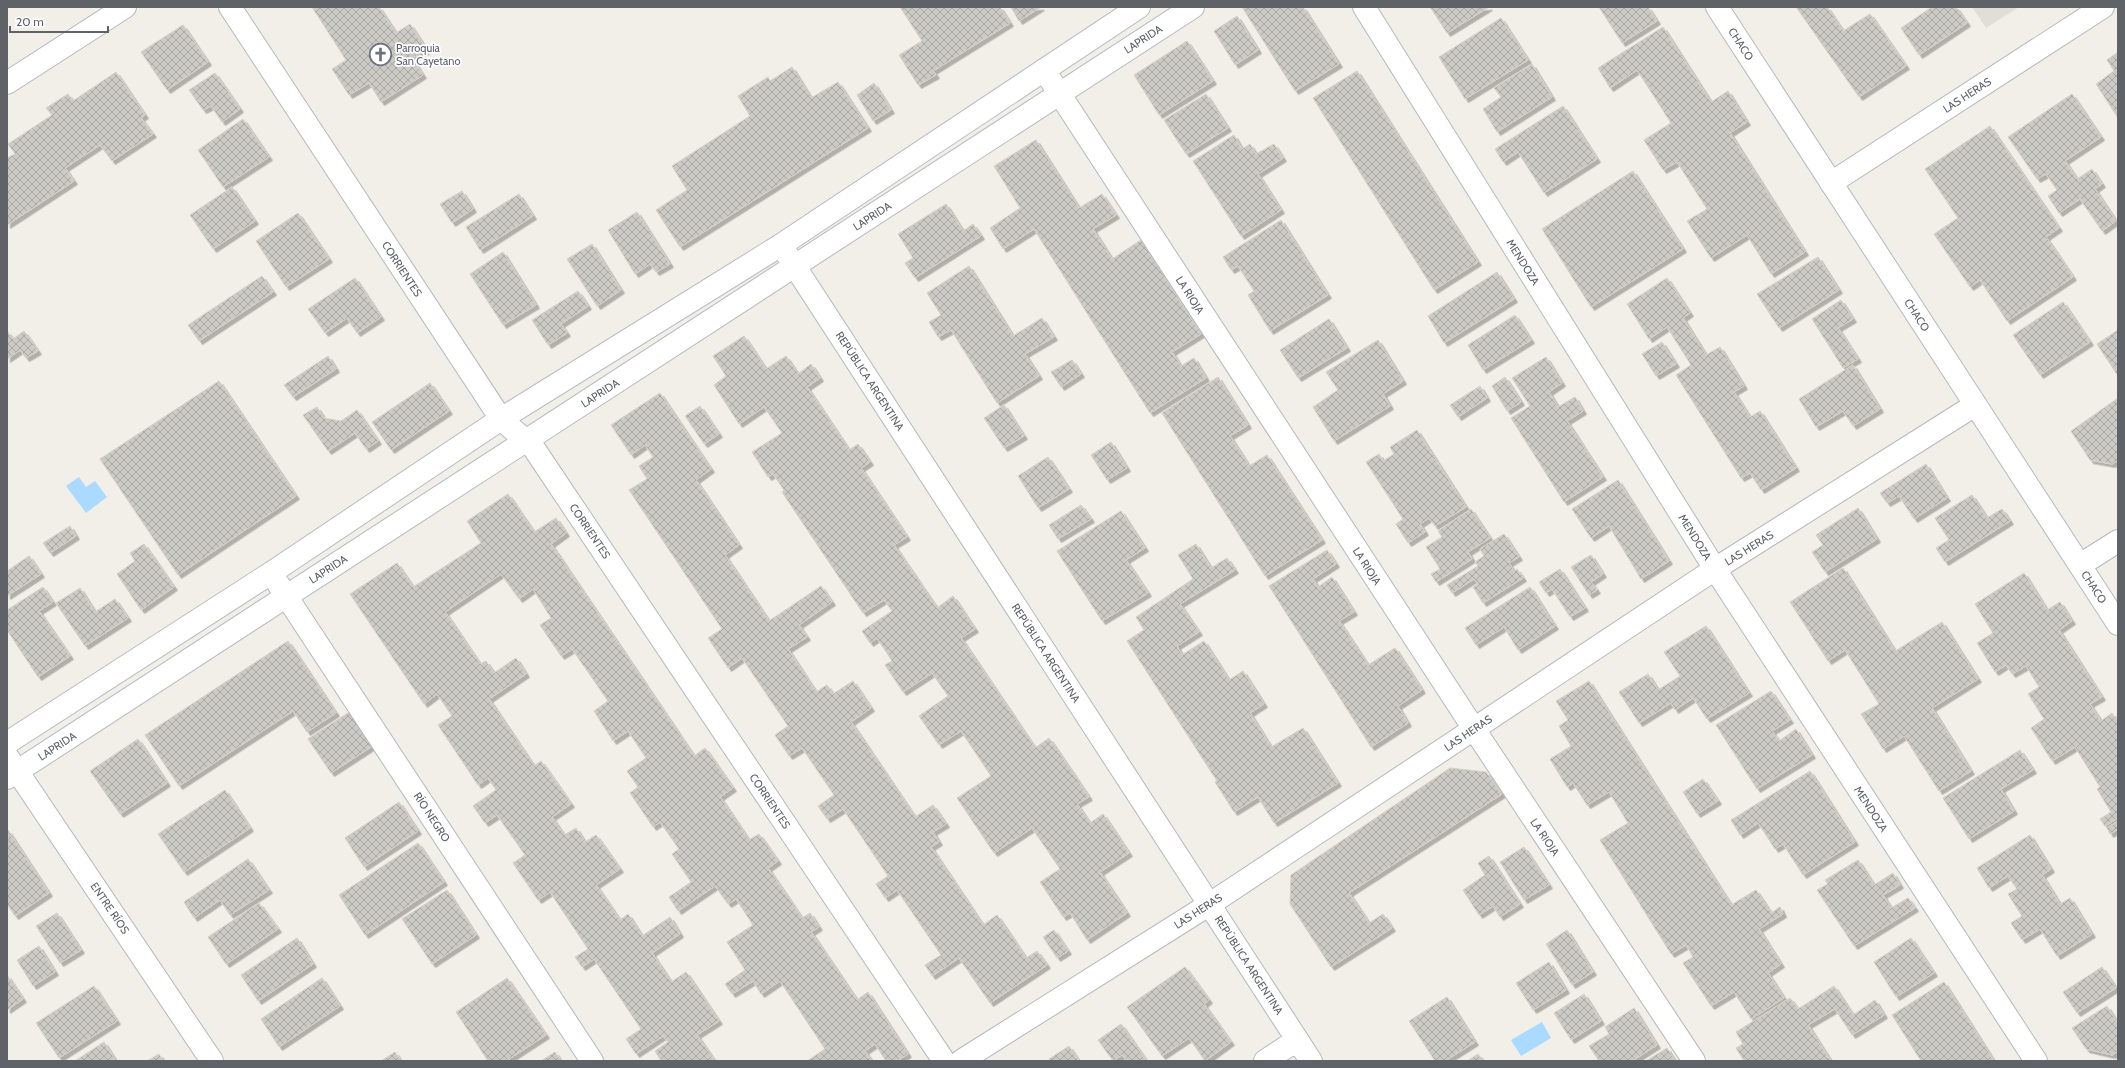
<svg xmlns="http://www.w3.org/2000/svg" width="2125" height="1068" viewBox="0 0 2125 1068" font-family="Cabin,sans-serif">
	<style>
		.education { fill: #e1ded6 }
		.water { fill: #aadaff }
		.building { fill: url(#building-cross-hatch); stroke: #d6d1c6; filter: url(#shadow) }
		.lines { fill: none; stroke-linecap: round; stroke-linejoin: round }
		.street-casing { stroke: #b5b8bc; stroke-width: 24 }
		.secondary-casing { stroke: #b6babf; stroke-width: 24 }
		.street { stroke: #fff; stroke-width: 22 }
		.secondary { stroke: #fff; stroke-width: 22 }
		.labels { text-anchor: middle; dominant-baseline: central; stroke-width: 3.5; stroke-linejoin: round; paint-order: stroke }
		.street-label { font-size: 11px; fill: #5f6368; stroke: #fff }
		.worship-label { font-size: 11px; fill: #5b616d; stroke: #fff; text-anchor: start }
	</style>
	<defs>
		<pattern id="building-cross-hatch" width="8" height="8" patternUnits="userSpaceOnUse"><rect width="8" height="8" fill="#cccac5"/><path d="M0 0l8 8M0 8l8-8" fill="none" stroke="#a9a8a4"/></pattern>
		<filter id="shadow"><feDropShadow dx="3.5" dy="3.5" stdDeviation="0" flood-color="#0004"/></filter>
	</defs>
	<rect width="100%" height="100%" fill="#f1efe8"/>
	<path class="education" d="M 1972,7 L 2019,7 L 1986,28 Z"/>
	<path class="water" d="M 79,477 L 86,487 L 95,481 L 107,497 L 86,513 L 66,486 Z
		M 1542,1022 L 1551,1038 L 1521,1056 L 1511,1040 Z"/>
	<path class="building" d="M 312,7 L 379,7 L 396,33 L 410,24 L 427,50 L 412,58 L 423,75 L 381,102 L 369,83 L 349,95 L 332,69 L 346,60 Z
		M 900,7 L 1000,7 L 1010,23 L 933,71 L 936,75 L 918,85 L 899,55 L 922,41 Z
		M 1011,7 L 1041,7 L 1019,21 Z
		M 1242,7 L 1303,7 L 1339,64 L 1295,91 Z
		M 1430,7 L 1489,7 L 1447,33 Z
		M 1599,7 L 1648,7 L 1657,21 L 1622,43 Z
		M 1796,7 L 1827,7 L 1843,31 L 1870,14 L 1906,66 L 1859,97 Z
		M 1932,7 L 1956,7 L 1967,23 L 1919,55 L 1901,28 Z
		M 1237,16 L 1258,50 L 1235,65 L 1214,31 Z
		M 1501,18 L 1528,60 L 1465,99 L 1439,57 Z
		M 183,25 L 208,62 L 167,90 L 141,52 Z
		M 1663,27 L 1711,102 L 1728,91 L 1747,122 L 1730,133 L 1805,252 L 1771,274 L 1747,235 L 1711,258 L 1687,221 L 1707,209 L 1677,162 L 1663,170 L 1644,140 L 1671,123 L 1637,70 L 1610,88 L 1598,68 Z
		M 1187,41 L 1213,81 L 1159,115 L 1134,75 Z
		M 2118,52 L 2118,118 L 2096,84 L 2114,71 L 2107,60 Z
		M 1532,64 L 1552,97 L 1497,132 L 1483,109 L 1501,97 L 1494,88 Z
		M 792,67 L 811,98 L 838,82 L 868,128 L 680,247 L 656,210 L 687,190 L 672,166 L 750,116 L 738,96 L 768,77 L 770,81 Z
		M 1357,71 L 1478,262 L 1434,290 L 1313,98 Z
		M 116,72 L 145,115 L 141,118 L 153,134 L 112,161 L 100,145 L 65,168 L 74,181 L 7,225 L 7,158 L 15,154 L 8,144 L 52,115 L 46,108 L 68,94 L 73,101 Z
		M 215,73 L 240,109 L 222,122 L 211,106 L 203,110 L 189,90 Z
		M 874,83 L 891,110 L 873,121 L 857,95 Z
		M 1206,94 L 1228,128 L 1186,154 L 1164,120 Z
		M 2072,94 L 2101,137 L 2065,161 L 2077,179 L 2092,169 L 2102,184 L 2095,189 L 2116,221 L 2102,231 L 2080,199 L 2059,213 L 2048,196 L 2057,190 L 2046,174 L 2037,179 L 2008,137 Z
		M 1563,106 L 1597,159 L 1544,193 L 1518,152 L 1503,162 L 1495,149 Z
		M 243,119 L 269,157 L 223,187 L 198,150 Z
		M 1990,126 L 2059,228 L 2046,237 L 2073,277 L 2007,321 L 1980,280 L 1970,287 L 1934,234 L 1958,218 L 1925,169 Z
		M 1234,135 L 1242,149 L 1250,144 L 1256,154 L 1274,144 L 1283,158 L 1258,174 L 1281,210 L 1241,236 L 1193,161 Z
		M 1036,140 L 1079,208 L 1102,194 L 1116,215 L 1093,229 L 1112,259 L 1141,240 L 1201,334 L 1172,352 L 1181,366 L 1194,358 L 1206,378 L 1150,413 L 1034,229 L 1003,249 L 990,228 L 1020,208 L 994,166 Z
		M 1633,171 L 1683,249 L 1591,307 L 1542,229 Z
		M 232,187 L 255,221 L 213,249 L 190,215 Z
		M 462,191 L 473,209 L 452,223 L 440,204 Z
		M 519,194 L 533,216 L 480,250 L 466,227 Z
		M 946,204 L 963,231 L 973,224 L 981,236 L 915,278 L 905,263 L 913,258 L 898,234 Z
		M 637,212 L 670,264 L 656,272 L 650,264 L 635,274 L 608,230 Z
		M 298,213 L 329,259 L 286,287 L 256,241 Z
		M 1281,220 L 1328,295 L 1270,331 L 1248,295 L 1254,291 L 1238,266 L 1231,270 L 1223,257 Z
		M 592,244 L 621,290 L 597,306 L 567,259 Z
		M 503,252 L 536,305 L 503,325 L 470,274 Z
		M 1818,257 L 1839,290 L 1779,328 L 1757,294 Z
		M 969,266 L 1013,336 L 1042,318 L 1054,337 L 1025,354 L 1039,376 L 997,403 L 951,330 L 938,337 L 929,322 L 941,315 L 927,293 Z
		M 1497,272 L 1514,299 L 1444,343 L 1428,316 Z
		M 262,276 L 273,292 L 199,341 L 188,325 Z
		M 355,278 L 381,317 L 357,333 L 347,318 L 325,333 L 308,309 Z
		M 1667,278 L 1690,313 L 1683,318 L 1706,355 L 1720,347 L 1744,386 L 1734,392 L 1750,417 L 1760,411 L 1796,468 L 1761,490 L 1750,473 L 1741,478 L 1676,375 L 1691,365 L 1667,327 L 1649,339 L 1627,304 Z
		M 578,291 L 588,306 L 561,324 L 567,333 L 548,345 L 532,320 Z
		M 1841,300 L 1853,319 L 1838,328 L 1858,359 L 1843,368 L 1812,319 Z
		M 2063,302 L 2090,342 L 2040,375 L 2013,335 Z
		M 1515,315 L 1531,340 L 1483,370 L 1468,345 Z
		M 1329,319 L 1347,348 L 1298,378 L 1280,350 Z
		M 2118,330 L 2118,376 L 2097,344 Z
		M 7,331 L 13,339 L 24,331 L 38,351 L 26,358 L 20,350 L 7,359 Z
		M 744,336 L 766,369 L 786,356 L 798,374 L 811,364 L 820,378 L 807,387 L 849,450 L 858,444 L 870,462 L 861,468 L 907,537 L 894,545 L 937,608 L 953,596 L 975,629 L 961,638 L 1035,748 L 1049,738 L 1089,797 L 1077,804 L 1090,823 L 1103,814 L 1129,853 L 1100,872 L 1127,913 L 1087,940 L 1070,913 L 1063,917 L 1040,882 L 1060,869 L 1032,828 L 994,853 L 957,798 L 991,776 L 961,731 L 939,745 L 919,716 L 948,696 L 932,673 L 903,692 L 885,665 L 892,661 L 877,638 L 870,643 L 862,631 L 892,611 L 884,600 L 863,613 L 782,492 L 784,490 L 773,474 L 768,477 L 752,452 L 782,433 L 764,407 L 739,424 L 714,385 L 726,376 L 713,356 Z
		M 1378,340 L 1403,381 L 1383,394 L 1390,406 L 1334,441 L 1313,407 L 1338,390 L 1326,372 Z
		M 1662,342 L 1676,364 L 1656,376 L 1642,354 Z
		M 328,356 L 336,369 L 293,397 L 284,385 Z
		M 1546,357 L 1562,383 L 1549,392 L 1558,407 L 1575,397 L 1583,411 L 1567,421 L 1603,477 L 1564,502 L 1511,418 L 1530,406 L 1512,378 Z
		M 1072,360 L 1081,374 L 1061,387 L 1051,372 Z
		M 1853,365 L 1880,409 L 1853,426 L 1843,411 L 1816,427 L 1799,399 Z
		M 1218,377 L 1248,425 L 1230,436 L 1249,466 L 1267,455 L 1322,540 L 1265,576 L 1162,413 Z
		M 1505,377 L 1521,402 L 1507,411 L 1492,386 Z
		M 219,381 L 296,496 L 178,575 L 100,459 Z
		M 430,383 L 449,411 L 391,450 L 372,422 Z
		M 1480,386 L 1487,398 L 1458,417 L 1450,405 Z
		M 660,393 L 711,469 L 696,480 L 739,545 L 725,555 L 769,621 L 821,586 L 832,602 L 799,625 L 807,637 L 788,649 L 816,692 L 827,685 L 833,694 L 853,681 L 871,708 L 851,722 L 915,817 L 933,805 L 946,824 L 933,832 L 939,842 L 931,847 L 983,925 L 997,915 L 1026,958 L 1037,951 L 1047,965 L 990,1003 L 959,958 L 932,976 L 925,965 L 941,955 L 897,890 L 885,898 L 876,884 L 888,876 L 843,809 L 827,819 L 818,806 L 834,795 L 802,748 L 789,756 L 775,735 L 788,726 L 742,658 L 728,668 L 708,638 L 722,629 L 629,490 L 647,479 L 639,466 L 653,457 L 645,445 L 631,455 L 611,425 Z
		M 2118,398 L 2118,460 L 2112,464 L 2090,460 L 2071,431 Z
		M 1004,405 L 1024,436 L 1004,448 L 984,418 Z
		M 700,406 L 719,434 L 704,444 L 685,416 Z
		M 317,407 L 324,418 L 341,421 L 357,410 L 378,441 L 366,449 L 355,433 L 328,451 L 303,415 Z
		M 1417,430 L 1466,507 L 1435,526 L 1429,518 L 1420,524 L 1425,532 L 1408,543 L 1396,524 L 1403,519 L 1366,462 L 1379,454 L 1383,461 L 1394,454 L 1390,447 Z
		M 1111,442 L 1127,468 L 1107,480 L 1091,455 Z
		M 1048,457 L 1069,489 L 1038,508 L 1018,476 Z
		M 1926,464 L 1947,498 L 1914,519 L 1899,496 L 1887,503 L 1880,493 Z
		M 1618,480 L 1669,561 L 1641,579 L 1609,526 L 1591,538 L 1572,509 Z
		M 508,494 L 534,532 L 556,518 L 566,533 L 551,544 L 694,756 L 705,748 L 733,788 L 720,797 L 749,840 L 759,834 L 778,861 L 768,868 L 802,918 L 810,913 L 819,927 L 811,932 L 857,1000 L 868,992 L 908,1054 L 897,1061 L 886,1061 L 875,1044 L 865,1051 L 872,1061 L 807,1061 L 825,1049 L 780,981 L 761,994 L 753,981 L 732,994 L 725,984 L 745,970 L 727,942 L 753,925 L 736,899 L 728,904 L 715,886 L 678,911 L 669,897 L 691,882 L 672,854 L 679,849 L 660,822 L 653,827 L 630,793 L 638,787 L 627,771 L 646,758 L 628,731 L 613,741 L 594,711 L 608,701 L 572,649 L 561,656 L 540,625 L 551,618 L 533,589 L 519,599 L 501,574 L 445,612 L 480,664 L 486,661 L 494,673 L 516,658 L 526,674 L 489,699 L 534,766 L 541,761 L 571,804 L 552,817 L 564,835 L 576,828 L 585,842 L 596,835 L 620,869 L 596,885 L 620,920 L 628,914 L 642,936 L 670,917 L 680,934 L 652,953 L 671,982 L 686,972 L 719,1021 L 697,1035 L 715,1061 L 661,1061 L 655,1051 L 668,1042 L 663,1036 L 636,1054 L 626,1039 L 641,1029 L 594,959 L 582,967 L 575,957 L 588,949 L 550,892 L 538,900 L 513,863 L 525,855 L 497,815 L 485,823 L 473,806 L 496,790 L 488,778 L 478,785 L 438,725 L 452,716 L 437,694 L 424,704 L 350,594 L 397,563 L 413,587 L 481,543 L 467,521 Z
		M 1972,495 L 1987,518 L 2002,509 L 2010,521 L 1945,562 L 1936,548 L 1949,540 L 1935,518 Z
		M 1081,505 L 1091,519 L 1058,539 L 1049,525 Z
		M 1858,508 L 1877,539 L 1825,572 L 1812,552 L 1823,545 L 1816,535 Z
		M 1471,509 L 1490,538 L 1468,552 L 1472,559 L 1436,582 L 1431,574 L 1440,569 L 1426,547 L 1442,537 L 1438,531 Z
		M 1121,511 L 1145,548 L 1126,560 L 1148,593 L 1102,621 L 1057,551 Z
		M 70,526 L 76,536 L 50,553 L 43,543 Z
		M 1504,534 L 1519,557 L 1509,563 L 1514,571 L 1517,569 L 1523,578 L 1483,603 L 1473,587 L 1478,584 L 1474,579 L 1452,593 L 1447,585 L 1478,566 L 1475,562 L 1484,556 L 1480,549 Z
		M 144,544 L 174,587 L 141,610 L 117,574 L 135,561 L 130,553 Z
		M 1196,544 L 1211,568 L 1227,558 L 1235,570 L 1180,604 L 1199,632 L 1177,646 L 1182,655 L 1204,641 L 1229,680 L 1243,671 L 1264,704 L 1250,713 L 1271,747 L 1303,728 L 1338,783 L 1274,823 L 1258,797 L 1234,812 L 1215,782 L 1217,781 L 1127,641 L 1144,630 L 1136,617 L 1193,579 L 1178,555 Z
		M 1327,550 L 1336,564 L 1313,579 L 1318,587 L 1332,577 L 1354,612 L 1339,621 L 1368,665 L 1395,648 L 1422,690 L 1398,706 L 1408,723 L 1371,747 L 1269,586 Z
		M 1591,555 L 1603,574 L 1591,582 L 1597,590 L 1589,595 L 1571,567 Z
		M 29,556 L 41,574 L 7,596 L 7,571 Z
		M 1843,568 L 1895,651 L 1942,622 L 1978,679 L 1932,708 L 1971,771 L 1939,791 L 1904,736 L 1883,749 L 1861,714 L 1879,704 L 1845,650 L 1828,661 L 1790,602 Z
		M 1560,569 L 1585,608 L 1570,617 L 1552,589 L 1546,593 L 1539,582 Z
		M 2024,573 L 2047,610 L 2060,602 L 2072,621 L 2059,630 L 2102,697 L 2090,704 L 2101,721 L 2112,713 L 2118,722 L 2118,818 L 2105,826 L 2100,819 L 2111,812 L 2097,789 L 2100,787 L 2075,747 L 2052,761 L 2031,728 L 2044,719 L 2028,694 L 2039,687 L 2026,666 L 2012,674 L 2006,665 L 1995,672 L 1977,643 L 1993,633 L 1975,604 Z
		M 43,587 L 53,602 L 39,611 L 70,656 L 38,677 L 7,630 L 7,610 Z
		M 1530,587 L 1555,626 L 1518,650 L 1504,627 L 1476,645 L 1465,628 Z
		M 80,588 L 95,612 L 115,599 L 128,618 L 85,646 L 56,603 Z
		M 1706,626 L 1749,693 L 1707,719 L 1693,698 L 1675,710 L 1671,703 L 1639,723 L 1619,692 L 1648,674 L 1658,690 L 1680,676 L 1664,652 Z
		M 288,641 L 336,713 L 307,732 L 293,711 L 179,786 L 145,735 Z
		M 1589,681 L 1731,905 L 1756,890 L 1771,913 L 1780,907 L 1783,914 L 1759,929 L 1781,964 L 1768,973 L 1784,998 L 1751,1019 L 1734,992 L 1711,1006 L 1683,963 L 1693,957 L 1686,945 L 1671,954 L 1600,840 L 1628,823 L 1609,792 L 1587,805 L 1573,783 L 1567,787 L 1550,759 L 1571,746 L 1559,726 L 1568,720 L 1556,701 Z
		M 1771,691 L 1790,720 L 1772,731 L 1779,741 L 1796,729 L 1812,755 L 1757,789 L 1716,725 Z
		M 351,711 L 374,745 L 331,773 L 308,739 Z
		M 138,739 L 167,783 L 120,814 L 90,771 Z
		M 2020,750 L 2033,770 L 2001,789 L 2014,811 L 1969,839 L 1943,798 Z
		M 1450,768 L 1486,772 L 1502,794 L 1349,893 L 1369,923 L 1383,914 L 1392,928 L 1331,967 L 1290,904 L 1291,875 Z
		M 1810,771 L 1855,842 L 1803,875 L 1783,844 L 1775,849 L 1758,823 L 1740,835 L 1731,820 Z
		M 1703,779 L 1718,801 L 1697,814 L 1683,792 Z
		M 225,790 L 250,828 L 184,872 L 158,834 Z
		M 399,802 L 418,831 L 364,867 L 345,838 Z
		M 2118,821 L 2118,829 L 2110,834 L 2107,828 Z
		M 8,830 L 49,893 L 15,916 L 7,904 Z
		M 2030,835 L 2051,869 L 2042,875 L 2060,904 L 2070,898 L 2092,934 L 2057,956 L 2040,929 L 2022,940 L 2011,923 L 2022,916 L 2008,894 L 2017,889 L 2008,876 L 1989,888 L 1977,868 Z
		M 418,843 L 444,882 L 365,935 L 339,895 Z
		M 1524,847 L 1549,885 L 1524,900 L 1500,862 Z
		M 1489,856 L 1520,904 L 1500,917 L 1493,906 L 1479,915 L 1463,890 L 1485,875 L 1478,863 Z
		M 248,859 L 269,890 L 230,915 L 220,900 L 194,918 L 184,902 Z
		M 1858,860 L 1874,885 L 1893,873 L 1900,885 L 1883,895 L 1891,908 L 1908,898 L 1915,908 L 1854,946 L 1817,890 L 1828,884 L 1825,880 Z
		M 447,890 L 476,935 L 432,964 L 402,919 Z
		M 259,903 L 278,929 L 226,964 L 208,937 Z
		M 57,913 L 81,950 L 60,963 L 36,926 Z
		M 1054,930 L 1068,951 L 1057,958 L 1043,937 Z
		M 1567,930 L 1593,972 L 1572,985 L 1546,944 Z
		M 297,938 L 313,964 L 258,1001 L 241,975 Z
		M 1911,938 L 1934,973 L 1896,997 L 1874,962 Z
		M 39,946 L 55,972 L 33,986 L 17,960 Z
		M 1549,962 L 1566,990 L 1533,1010 L 1516,983 Z
		M 1185,967 L 1209,1000 L 1204,1004 L 1231,1042 L 1205,1061 L 1189,1038 L 1162,1056 L 1127,1007 Z
		M 2102,967 L 2116,988 L 2077,1013 L 2063,992 Z
		M 7,975 L 23,999 L 7,1010 Z
		M 322,978 L 340,1006 L 279,1047 L 261,1019 Z
		M 507,978 L 546,1035 L 506,1061 L 488,1061 L 456,1012 Z
		M 1944,982 L 1994,1061 L 1921,1061 L 1892,1015 Z
		M 94,986 L 117,1021 L 59,1058 L 36,1023 Z
		M 1834,986 L 1853,1015 L 1875,1000 L 1884,1015 L 1852,1035 L 1835,1009 L 1808,1025 L 1831,1061 L 1744,1061 L 1736,1048 L 1743,1044 L 1736,1032 L 1790,998 L 1798,1009 Z
		M 1584,994 L 1601,1021 L 1571,1040 L 1554,1013 Z
		M 1447,997 L 1475,1042 L 1445,1061 L 1435,1061 L 1409,1021 Z
		M 2107,1006 L 2118,1024 L 2118,1051 L 2112,1055 L 2086,1049 L 2072,1028 Z
		M 1634,1008 L 1657,1045 L 1632,1061 L 1599,1061 L 1589,1046 L 1609,1034 L 1605,1027 Z
		M 1121,1024 L 1146,1060 L 1144,1061 L 1127,1061 L 1122,1055 L 1113,1061 L 1098,1040 Z
		M 104,1042 L 116,1061 L 75,1061 Z
		M 1069,1046 L 1079,1061 L 1051,1061 L 1049,1059 Z
		M 1667,1048 L 1675,1061 L 1646,1061 Z
		M 395,1052 L 401,1061 L 381,1061 Z
		M 555,1052 L 561,1061 L 541,1061 Z
		M 159,1054 L 163,1061 L 147,1061 Z
		M 1478,1054 L 1483,1061 L 1467,1061 Z"/>
	<g class="lines">
		<defs>
			<path id="street" d="M 230,7 L 501,419 L 533,447 L 944,1061
				M 1364,7 L 1715,569 L 2036,1061
				M 1044,70 L 1474,729 L 1694,1061
				M 7,83 L 125,7
				M 1831,183 L 2103,7
				M 781,245 L 1311,1061
				M 2080,565 L 2118,541
				M 271,573 L 592,1061
				M 7,756 L 212,1061
				M 961,1061 L 1210,904 L 1715,569 L 1975,405
				M 1265,1061 L 1297,1040"/>
			<path id="secondary" d="M 1717,7 L 2118,624
				M 7,743 L 271,573 L 501,419 L 781,245 L 1139,7
				M 7,778 L 1193,7"/>
		</defs>
		<use href="#street" class="street-casing"/>
		<use href="#secondary" class="secondary-casing"/>
		<use href="#street" class="street"/>
		<use href="#secondary" class="secondary"/>
	</g>
	<defs>
		<symbol id="church-ring" viewBox="-11 -11 22 22"><circle r="9.5" fill="#fff" stroke="#6b7280" stroke-width="1.5"/><path d="M-1.2-6h2.4v3.5h3.3v2.4h-3.3V6h-2.4V-.1h-3.3v-2.4h3.3Z" fill="#6b7280"/></symbol>
	</defs>
	<g fill-rule="evenodd">
		<use href="#church-ring" x="368" y="42" width="25" height="25"/>
	</g>
	<g class="labels">
		<g class="street-label">
			<text transform="translate(1143 39) rotate(-33)">LAPRIDA</text>
			<text transform="translate(1741 44) rotate(57)">CHACO</text>
			<text transform="translate(1967 95) rotate(-33)">LAS HERAS</text>
			<text transform="translate(872 216) rotate(-33)">LAPRIDA</text>
			<text transform="translate(1523 262) rotate(58)">MENDOZA</text>
			<text transform="translate(402 269) rotate(57)">CORRIENTES</text>
			<text transform="translate(1190 295) rotate(57)">LA RIOJA</text>
			<text transform="translate(1917 315) rotate(57)">CHACO</text>
			<text transform="translate(870 381) rotate(57)">REPÚBLICA ARGENTINA</text>
			<text transform="translate(600 393) rotate(-33)">LAPRIDA</text>
			<text transform="translate(590 531) rotate(56)">CORRIENTES</text>
			<text transform="translate(1695 537) rotate(58)">MENDOZA</text>
			<text transform="translate(1749 548) rotate(-32)">LAS HERAS</text>
			<text transform="translate(1367 566) rotate(57)">LA RIOJA</text>
			<text transform="translate(328 569) rotate(-33)">LAPRIDA</text>
			<text transform="translate(2094 587) rotate(57)">CHACO</text>
			<text transform="translate(1046 653) rotate(57)">REPÚBLICA ARGENTINA</text>
			<text transform="translate(1468 733) rotate(-34)">LAS HERAS</text>
			<text transform="translate(57 746) rotate(-33)">LAPRIDA</text>
			<text transform="translate(770 801) rotate(56)">CORRIENTES</text>
			<text transform="translate(1871 809) rotate(57)">MENDOZA</text>
			<text transform="translate(432 817) rotate(57)">RÍO NEGRO</text>
			<text transform="translate(1545 837) rotate(56)">LA RIOJA</text>
			<text transform="translate(110 908) rotate(56)">ENTRE RÍOS</text>
			<text transform="translate(1198 911) rotate(-33)">LAS HERAS</text>
			<text transform="translate(1249 965) rotate(57)">REPÚBLICA ARGENTINA</text>
		</g>
		<g class="worship-label">
			<text x="396" y="48">Parroquia<tspan x="396" dy="13">San Cayetano</tspan></text>
		</g>
	</g>
	<rect width="2125" height="1068" fill="none" stroke="#5f6368" stroke-width="16"/>
	<path d="M10 26v6h98v-6" fill="none" stroke="#5f6368" stroke-width="2"/>
	<text x="16" y="26" font-size="12" fill="#5f6368" stroke="#ffffff" stroke-width="3" paint-order="stroke">20 m</text>
</svg>
